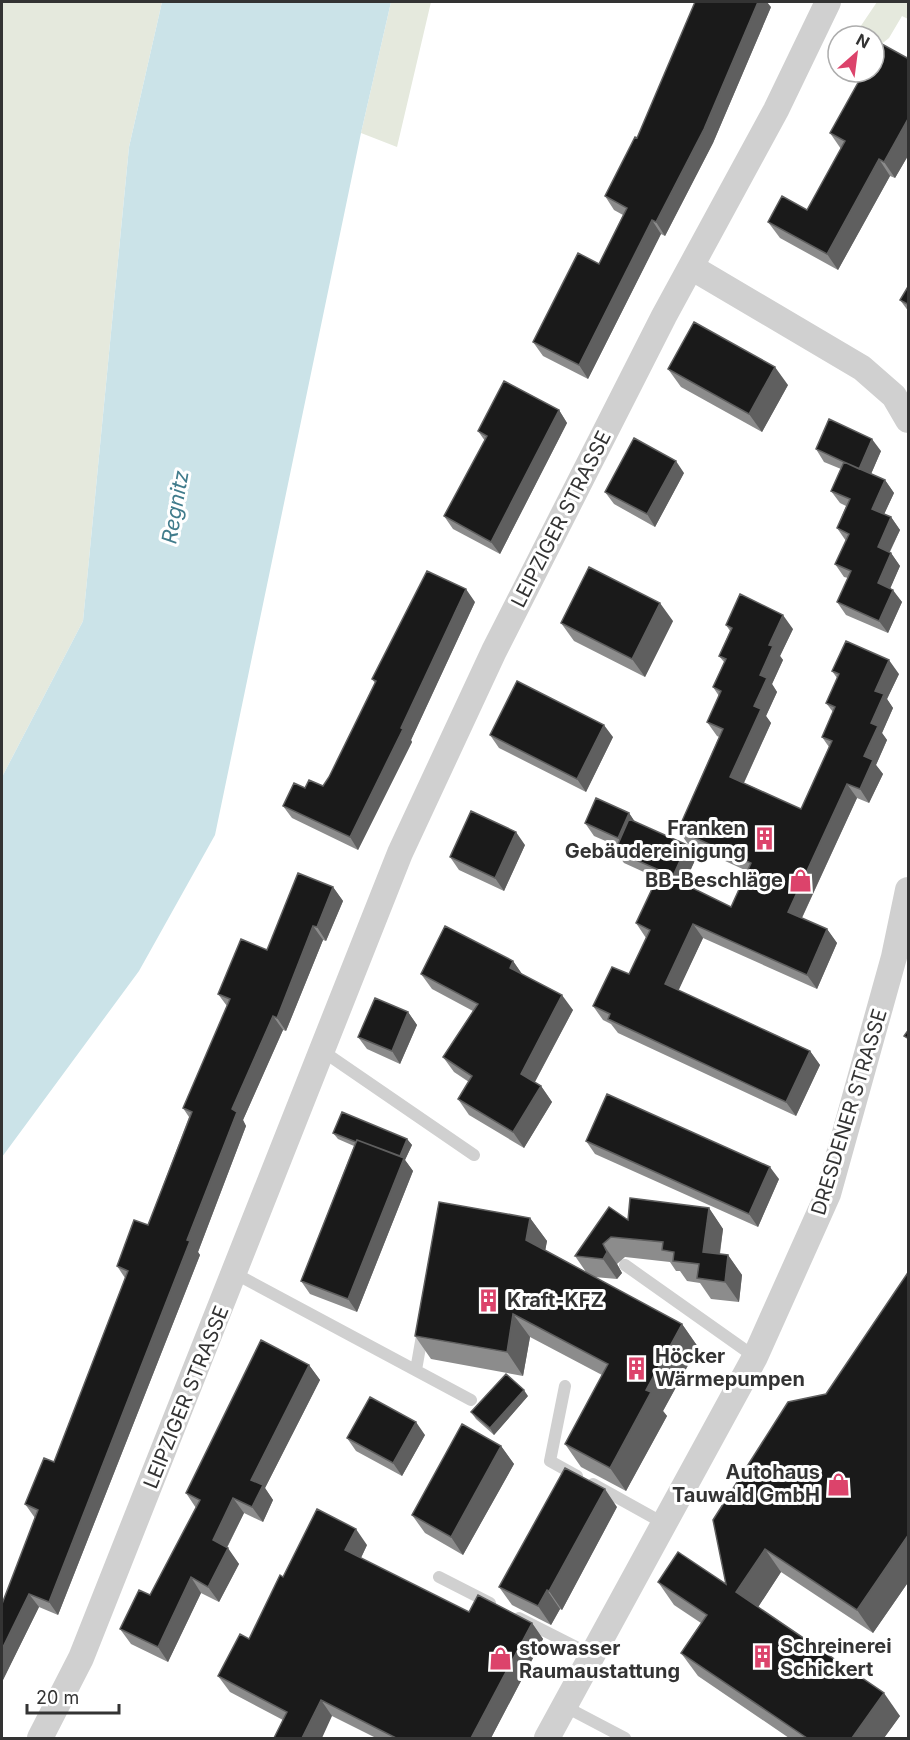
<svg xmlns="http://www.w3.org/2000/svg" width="910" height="1740" viewBox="0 0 910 1740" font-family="Inter,sans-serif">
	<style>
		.green { fill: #e5e9dd }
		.water { fill: #cbe3e8 }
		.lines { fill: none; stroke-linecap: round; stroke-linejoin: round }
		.service { stroke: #d0d0d0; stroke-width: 12 }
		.minor { stroke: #d0d0d0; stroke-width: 26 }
		.wall { fill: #8c8c8c }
		.shaded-wall { fill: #5f5f5f }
		.building { fill: #1a1a1a; stroke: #5f5f5f; stroke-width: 1.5 }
		.labels { text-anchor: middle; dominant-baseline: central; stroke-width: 6; stroke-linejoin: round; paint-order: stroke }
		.street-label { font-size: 20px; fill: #333; stroke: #fff }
		.poi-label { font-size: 20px; font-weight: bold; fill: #333; stroke: #fff; text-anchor: start }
		.water-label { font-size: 21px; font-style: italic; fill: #417c8c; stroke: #fff }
	</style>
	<rect width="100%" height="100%" fill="#fff"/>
	<path class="green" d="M 2,2 L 162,2 L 129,147 L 83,621 L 2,777 Z
		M 391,2 L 431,2 L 397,147 L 361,133 Z
		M 877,2 L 908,2 L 908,19 L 902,16 L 889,38 L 874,50 L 874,36 L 854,36 Z"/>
	<path class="water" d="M 162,2 L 391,2 L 361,133 L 215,835 L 139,971 L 2,1157 L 2,777 L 83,621 L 129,147 Z"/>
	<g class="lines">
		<path class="service" d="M 321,1050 L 474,1155
			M 625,1265 L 755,1357
			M 234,1273 L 471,1400
			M 416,1370 L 423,1330
			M 565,1386 L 550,1461 L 577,1476
			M 593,1484 L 665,1524
			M 439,1577 L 490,1603
			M 519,1618 L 592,1655
			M 564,1706 L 625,1738"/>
		<path class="minor" d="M 691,267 L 862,368 L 894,396 L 908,420
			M 40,1738 L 81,1658 L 400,853 L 494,651 L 664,316 L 776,110 L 828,2
			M 547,1738 L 755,1357 L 828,1194 L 894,957 L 908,890"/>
	</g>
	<path class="wall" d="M 771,7 L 713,143 L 665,236 L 661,234 L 588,379 L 543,356 L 533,342 L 599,264 L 623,215 L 614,210 L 605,196 L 637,138 Z
		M 909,59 L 909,154 L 895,178 L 890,176 L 838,270 L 780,238 L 768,222 L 807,210 L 841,149 L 830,133 Z
		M 909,285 L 909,312 L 900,300 Z
		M 668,369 L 788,385 L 762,432 L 681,387 Z
		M 559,410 L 567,423 L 500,554 L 453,529 L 444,516 L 485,441 L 478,431 Z
		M 816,449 L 881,451 L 871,474 L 885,480 L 894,493 L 884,514 L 891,517 L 900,530 L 890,552 L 891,553 L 900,566 L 890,588 L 902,602 L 888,633 L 846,615 L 837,602 L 848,578 L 844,577 L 835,564 L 846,541 L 837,528 L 846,506 L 840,503 L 831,491 L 841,469 L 824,462 Z
		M 684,473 L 655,527 L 614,504 L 605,492 Z
		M 475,602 L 411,740 L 412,742 L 358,850 L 292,818 L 283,806 L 323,786 L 329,777 L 375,683 L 372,679 Z
		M 673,621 L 645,677 L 574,641 L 561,623 Z
		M 726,625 L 793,629 L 780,656 L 783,660 L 772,684 L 777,692 L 766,716 L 771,723 L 744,783 L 801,809 L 829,747 L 822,737 L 833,712 L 826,703 L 837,678 L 832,671 L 899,674 L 887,699 L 893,708 L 882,733 L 887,740 L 876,765 L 883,774 L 869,803 L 857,798 L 802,918 L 827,929 L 837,943 L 817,989 L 703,938 L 678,990 L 810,1051 L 820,1065 L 796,1116 L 618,1033 L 611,1024 L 603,1020 L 593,1006 L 629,974 L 646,938 L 636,923 L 657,878 L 624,863 L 615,851 L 617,846 L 594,836 L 585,823 L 629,813 L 635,822 L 687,845 L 696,858 L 684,884 L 731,907 L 747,871 L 688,844 L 678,830 L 719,737 L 717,736 L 707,722 L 719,696 L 713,687 L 724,662 L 719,656 L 730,631 Z
		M 490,735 L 613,737 L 586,792 L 499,748 Z
		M 525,845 L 504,891 L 459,870 L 450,857 Z
		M 333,887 L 343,901 L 326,941 L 323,940 L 286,1031 L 283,1030 L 243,1120 L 246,1126 L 198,1252 L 200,1255 L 58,1615 L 39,1607 L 2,1682 L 35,1518 L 25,1504 L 54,1462 L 125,1278 L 117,1266 L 148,1225 L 189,1117 L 183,1108 L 227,1006 L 218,994 Z
		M 513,961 L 522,974 L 573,1010 L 535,1082 L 541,1086 L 552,1102 L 524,1148 L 469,1115 L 458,1099 L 469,1082 L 454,1072 L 443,1057 L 473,1011 L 432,989 L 421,974 Z
		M 408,1012 L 417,1025 L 400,1064 L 367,1049 L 358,1037 Z
		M 333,1133 L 407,1139 L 412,1145 L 405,1160 L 413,1171 L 357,1312 L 310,1294 L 301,1281 L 354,1146 L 338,1139 Z
		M 586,1141 L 779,1179 L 758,1227 L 595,1154 Z
		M 709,1208 L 723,1229 L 720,1254 L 728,1255 L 742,1275 L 739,1302 L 711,1299 L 700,1283 L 687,1281 L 680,1271 L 676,1271 L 670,1262 L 625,1257 L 617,1264 L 622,1273 L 617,1279 L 594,1277 L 682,1324 L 698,1347 L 663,1411 L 667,1416 L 626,1491 L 581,1467 L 565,1444 L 602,1375 L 530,1337 L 523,1376 L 431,1359 L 415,1336 L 530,1218 L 547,1241 L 545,1250 L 586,1272 L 575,1256 L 628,1220 Z
		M 909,1271 L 909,1581 L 873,1633 L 781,1572 L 758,1607 L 900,1716 L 884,1738 L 789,1738 L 698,1676 L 681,1653 L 701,1623 L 674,1605 L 658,1582 L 726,1584 L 826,1394 Z
		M 309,1365 L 320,1380 L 265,1488 L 273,1500 L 263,1522 L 244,1513 L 227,1548 L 239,1564 L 219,1602 L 201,1593 L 168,1662 L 131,1644 L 120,1629 L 150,1595 L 196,1508 L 186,1493 Z
		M 528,1396 L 494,1435 L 476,1419 L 471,1412 Z
		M 425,1435 L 402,1476 L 356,1451 L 347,1438 Z
		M 501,1446 L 514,1464 L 463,1555 L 425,1533 L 412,1515 Z
		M 617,1507 L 562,1610 L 560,1609 L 551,1625 L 512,1605 L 499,1587 Z
		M 367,1545 L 361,1558 L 469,1612 L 532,1623 L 543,1639 L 491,1738 L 376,1738 L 332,1716 L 283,1720 L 230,1692 L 218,1676 L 249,1639 L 283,1577 Z"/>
	<path class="shaded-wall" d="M 758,2 L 767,2 L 771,7 L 713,143 L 665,236 L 656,222 Z
		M 909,117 L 909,154 L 895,178 L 884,162 Z
		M 879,159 L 890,176 L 838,270 L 827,254 Z
		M 652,220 L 661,234 L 588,379 L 579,365 Z
		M 775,367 L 788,385 L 762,432 L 749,414 Z
		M 559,410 L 567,423 L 500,554 L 491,542 Z
		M 872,439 L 881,451 L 868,481 L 859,469 Z
		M 676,461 L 684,473 L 655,527 L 647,514 Z
		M 885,480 L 894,493 L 881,521 L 872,509 Z
		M 891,517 L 900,530 L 886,559 L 878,547 Z
		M 891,553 L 900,566 L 887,596 L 878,583 Z
		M 466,589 L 475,602 L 411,740 L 412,742 L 358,850 L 350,837 Z
		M 893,590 L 902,602 L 888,633 L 879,621 Z
		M 660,603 L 673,621 L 645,677 L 632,659 Z
		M 783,615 L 793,629 L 780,656 L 783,660 L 772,684 L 777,692 L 766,716 L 771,723 L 740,791 L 730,777 L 754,706 L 760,675 L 769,645 Z
		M 889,660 L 899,674 L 887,699 L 893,708 L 882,733 L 887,740 L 876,765 L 883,774 L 869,803 L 860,789 L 864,756 L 875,691 Z
		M 604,725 L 613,737 L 586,792 L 577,779 Z
		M 847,784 L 857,798 L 798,926 L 788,912 Z
		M 629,813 L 637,825 L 627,851 L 618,838 Z
		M 516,832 L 525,845 L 504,891 L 495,878 Z
		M 687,845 L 696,858 L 682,889 L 673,876 Z
		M 333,887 L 343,901 L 326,941 L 317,927 Z
		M 693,924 L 703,938 L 675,998 L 665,984 Z
		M 313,926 L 323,940 L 286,1031 L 277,1018 Z
		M 827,929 L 837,943 L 817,989 L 807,975 Z
		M 513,961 L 524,977 L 510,968 Z
		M 562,995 L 573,1010 L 531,1089 L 521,1074 Z
		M 408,1012 L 417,1025 L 400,1064 L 392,1051 Z
		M 273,1016 L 283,1030 L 243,1120 L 246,1126 L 198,1252 L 200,1255 L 58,1615 L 49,1602 L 232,1109 Z
		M 810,1051 L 820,1065 L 796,1116 L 786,1102 Z
		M 541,1086 L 552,1102 L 524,1148 L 513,1132 Z
		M 407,1139 L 412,1145 L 405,1160 L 413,1171 L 357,1312 L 348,1299 L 399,1159 Z
		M 770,1167 L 779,1179 L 758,1227 L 749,1214 Z
		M 709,1208 L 723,1229 L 717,1272 L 703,1252 Z
		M 530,1218 L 547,1241 L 543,1263 L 526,1240 Z
		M 603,1244 L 617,1264 L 622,1273 L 617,1279 L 603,1259 Z
		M 728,1255 L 742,1275 L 739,1302 L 725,1282 Z
		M 513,1314 L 530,1337 L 523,1376 L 507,1352 Z
		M 682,1324 L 698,1347 L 663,1411 L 667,1416 L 626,1491 L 610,1468 L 646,1390 Z
		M 309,1365 L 320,1380 L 265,1488 L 273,1500 L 263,1522 L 252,1507 L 251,1480 Z
		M 524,1390 L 528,1396 L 494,1435 L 490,1428 Z
		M 416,1422 L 425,1435 L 402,1476 L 393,1463 Z
		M 501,1446 L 514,1464 L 463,1555 L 451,1537 Z
		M 605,1489 L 617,1507 L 562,1610 L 549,1591 Z
		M 233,1498 L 244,1513 L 223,1555 L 213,1540 Z
		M 356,1529 L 367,1545 L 357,1566 L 345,1550 Z
		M 909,1534 L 909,1581 L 873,1633 L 857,1610 Z
		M 228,1548 L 239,1564 L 219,1602 L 208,1587 Z
		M 765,1549 L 781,1572 L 753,1615 L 736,1592 Z
		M 191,1577 L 201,1593 L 168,1662 L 158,1647 Z
		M 547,1590 L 560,1609 L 551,1625 L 538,1606 Z
		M 29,1594 L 39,1607 L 2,1682 L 2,1649 Z
		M 532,1623 L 543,1639 L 491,1738 L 471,1738 Z
		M 884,1693 L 900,1716 L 884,1738 L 852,1738 Z
		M 321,1700 L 332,1716 L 322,1738 L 302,1738 Z"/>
	<path class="building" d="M 695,2 L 758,2 L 704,129 L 656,222 L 652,220 L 579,365 L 533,342 L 578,253 L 599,264 L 627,208 L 605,196 L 635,137 L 637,138 Z
		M 880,43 L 909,59 L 909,117 L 884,162 L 879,159 L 827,254 L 768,222 L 782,196 L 807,210 L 845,141 L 830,133 L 864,72 L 874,72 L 874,53 Z
		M 909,285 L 909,305 L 900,300 Z
		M 694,322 L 775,367 L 749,414 L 668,369 Z
		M 504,381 L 559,410 L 491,542 L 444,516 L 487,436 L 478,431 Z
		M 829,419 L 872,439 L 859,469 L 816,449 Z
		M 634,438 L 676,461 L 647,514 L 605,492 Z
		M 844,462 L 885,480 L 872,509 L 891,517 L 878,547 L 891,553 L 878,583 L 893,590 L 879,621 L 837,602 L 851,571 L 835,564 L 849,534 L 837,528 L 850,499 L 831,491 Z
		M 589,567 L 660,603 L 632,659 L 561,623 Z
		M 427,571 L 466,589 L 401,728 L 403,729 L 350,837 L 283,806 L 294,783 L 305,788 L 309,780 L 323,786 L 329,777 L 376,681 L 372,679 Z
		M 740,594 L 783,615 L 769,645 L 773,646 L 760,675 L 767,678 L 754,706 L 761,709 L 730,777 L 801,809 L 832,741 L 822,737 L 835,707 L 826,703 L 839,674 L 832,671 L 846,641 L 889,660 L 875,691 L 884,694 L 871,723 L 878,726 L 864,756 L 873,760 L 860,789 L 847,784 L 788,912 L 827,929 L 807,975 L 693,924 L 665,984 L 810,1051 L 786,1102 L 608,1019 L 610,1014 L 593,1006 L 612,967 L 629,974 L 650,930 L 636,923 L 660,872 L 731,907 L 751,863 L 678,830 L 723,729 L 707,722 L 721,691 L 713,687 L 726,659 L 719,656 L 732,628 L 726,625 Z
		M 517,681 L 604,725 L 577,779 L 490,735 Z
		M 596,798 L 629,813 L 618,838 L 585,823 Z
		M 471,811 L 516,832 L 495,878 L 450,857 Z
		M 629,819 L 687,845 L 673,876 L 615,851 Z
		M 298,873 L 333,887 L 317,927 L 313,926 L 277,1018 L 273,1016 L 232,1109 L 237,1112 L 187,1240 L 190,1241 L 49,1602 L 29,1594 L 2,1649 L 2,1604 L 38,1510 L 25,1504 L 44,1458 L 54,1462 L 128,1271 L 117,1266 L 134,1220 L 148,1225 L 192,1112 L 183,1108 L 230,999 L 218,994 L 241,939 L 267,950 Z
		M 445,926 L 513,961 L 510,968 L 562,995 L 521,1074 L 541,1086 L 513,1132 L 458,1099 L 472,1076 L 443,1057 L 478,1004 L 421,974 Z
		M 375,998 L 408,1012 L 392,1051 L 358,1037 Z
		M 909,1029 L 909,1039 L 904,1036 Z
		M 607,1094 L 770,1167 L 749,1214 L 586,1141 Z
		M 342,1112 L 407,1139 L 400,1156 L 357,1140 L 356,1142 L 333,1133 Z
		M 357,1140 L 404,1158 L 348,1299 L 301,1281 Z
		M 630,1198 L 709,1208 L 703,1252 L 728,1255 L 725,1282 L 697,1278 L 699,1264 L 673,1261 L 674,1252 L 662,1250 L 663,1242 L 611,1237 L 603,1244 L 607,1252 L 603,1259 L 575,1256 L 609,1207 L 628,1220 Z
		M 439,1202 L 530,1218 L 526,1240 L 682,1324 L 646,1390 L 651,1392 L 610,1468 L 565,1444 L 608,1364 L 513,1314 L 507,1352 L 415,1336 Z
		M 909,1271 L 909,1534 L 857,1610 L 765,1549 L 736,1592 L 884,1693 L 852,1738 L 807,1738 L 681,1653 L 707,1615 L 658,1582 L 678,1552 L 726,1584 L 713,1520 L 788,1402 L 826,1394 Z
		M 261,1340 L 309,1365 L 251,1480 L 263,1485 L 252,1507 L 233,1498 L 213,1540 L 228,1548 L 208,1587 L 191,1577 L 158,1647 L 120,1629 L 139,1590 L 150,1595 L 200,1500 L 186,1493 Z
		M 506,1374 L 524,1390 L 490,1428 L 471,1412 Z
		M 370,1397 L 416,1422 L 393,1463 L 347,1438 Z
		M 462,1424 L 501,1446 L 451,1537 L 412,1515 Z
		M 565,1468 L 605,1489 L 549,1591 L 547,1590 L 538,1606 L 499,1587 Z
		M 317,1509 L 356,1529 L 345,1550 L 469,1612 L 478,1595 L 532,1623 L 471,1738 L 396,1738 L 321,1700 L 302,1738 L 274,1738 L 287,1712 L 218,1676 L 240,1634 L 249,1639 L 280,1575 L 283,1577 Z"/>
	<defs>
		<symbol id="building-bare" viewBox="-9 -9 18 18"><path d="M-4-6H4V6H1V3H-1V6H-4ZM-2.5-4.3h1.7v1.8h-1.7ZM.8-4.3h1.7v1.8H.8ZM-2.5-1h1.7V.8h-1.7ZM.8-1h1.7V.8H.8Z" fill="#dc436b" stroke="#fff" stroke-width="2.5" paint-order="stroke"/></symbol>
		<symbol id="shop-bare" viewBox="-9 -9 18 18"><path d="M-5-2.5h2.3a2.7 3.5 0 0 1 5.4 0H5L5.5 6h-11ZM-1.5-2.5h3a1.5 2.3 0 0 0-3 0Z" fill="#dc436b" stroke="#fff" stroke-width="2.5" paint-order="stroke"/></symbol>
	</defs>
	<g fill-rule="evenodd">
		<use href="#building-bare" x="748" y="822" width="33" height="33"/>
		<use href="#shop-bare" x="784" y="864" width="33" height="33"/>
		<use href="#building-bare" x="472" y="1284" width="33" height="33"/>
		<use href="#building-bare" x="620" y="1352" width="33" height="33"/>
		<use href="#shop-bare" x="822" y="1468" width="33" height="33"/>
		<use href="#building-bare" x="746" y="1640" width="33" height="33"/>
		<use href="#shop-bare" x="484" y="1642" width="33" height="33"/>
	</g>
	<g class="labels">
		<g class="street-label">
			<text transform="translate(561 519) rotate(-63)">LEIPZIGER STRASSE</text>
			<text transform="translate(849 1112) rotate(-73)">DRESDENER STRASSE</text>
			<text transform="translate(186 1397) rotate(-68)">LEIPZIGER STRASSE</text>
		</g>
		<g class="poi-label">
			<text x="746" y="828" text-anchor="end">Franken<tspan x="746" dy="23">Gebäudereinigung</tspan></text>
			<text x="783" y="880" text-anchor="end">BB-Beschläge</text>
			<text x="507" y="1300">Kraft-KFZ</text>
			<text x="655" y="1356">Höcker<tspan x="655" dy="23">Wärmepumpen</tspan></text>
			<text x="820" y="1472" text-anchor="end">Autohaus<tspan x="820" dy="23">Tauwald GmbH</tspan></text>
			<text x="780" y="1646">Schreinerei<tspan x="780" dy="23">Schickert</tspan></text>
			<text x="519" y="1648">stowasser<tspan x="519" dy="23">Raumaustattung</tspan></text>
		</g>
		<g class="water-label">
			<text transform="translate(175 507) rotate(-80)">Regnitz</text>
		</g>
	</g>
	<rect width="910" height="1740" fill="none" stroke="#333333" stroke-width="6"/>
	<g transform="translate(856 54) rotate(28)"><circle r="28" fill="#ffffff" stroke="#adadad" stroke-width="1.5"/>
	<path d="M0-4.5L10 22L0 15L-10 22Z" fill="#dc436b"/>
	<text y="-9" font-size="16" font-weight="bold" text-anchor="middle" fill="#333333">N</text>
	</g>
	<path d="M27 1704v9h92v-9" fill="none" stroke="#333333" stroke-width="3"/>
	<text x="36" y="1704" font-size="18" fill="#333333" stroke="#ffffff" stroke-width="4.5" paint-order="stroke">20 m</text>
</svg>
